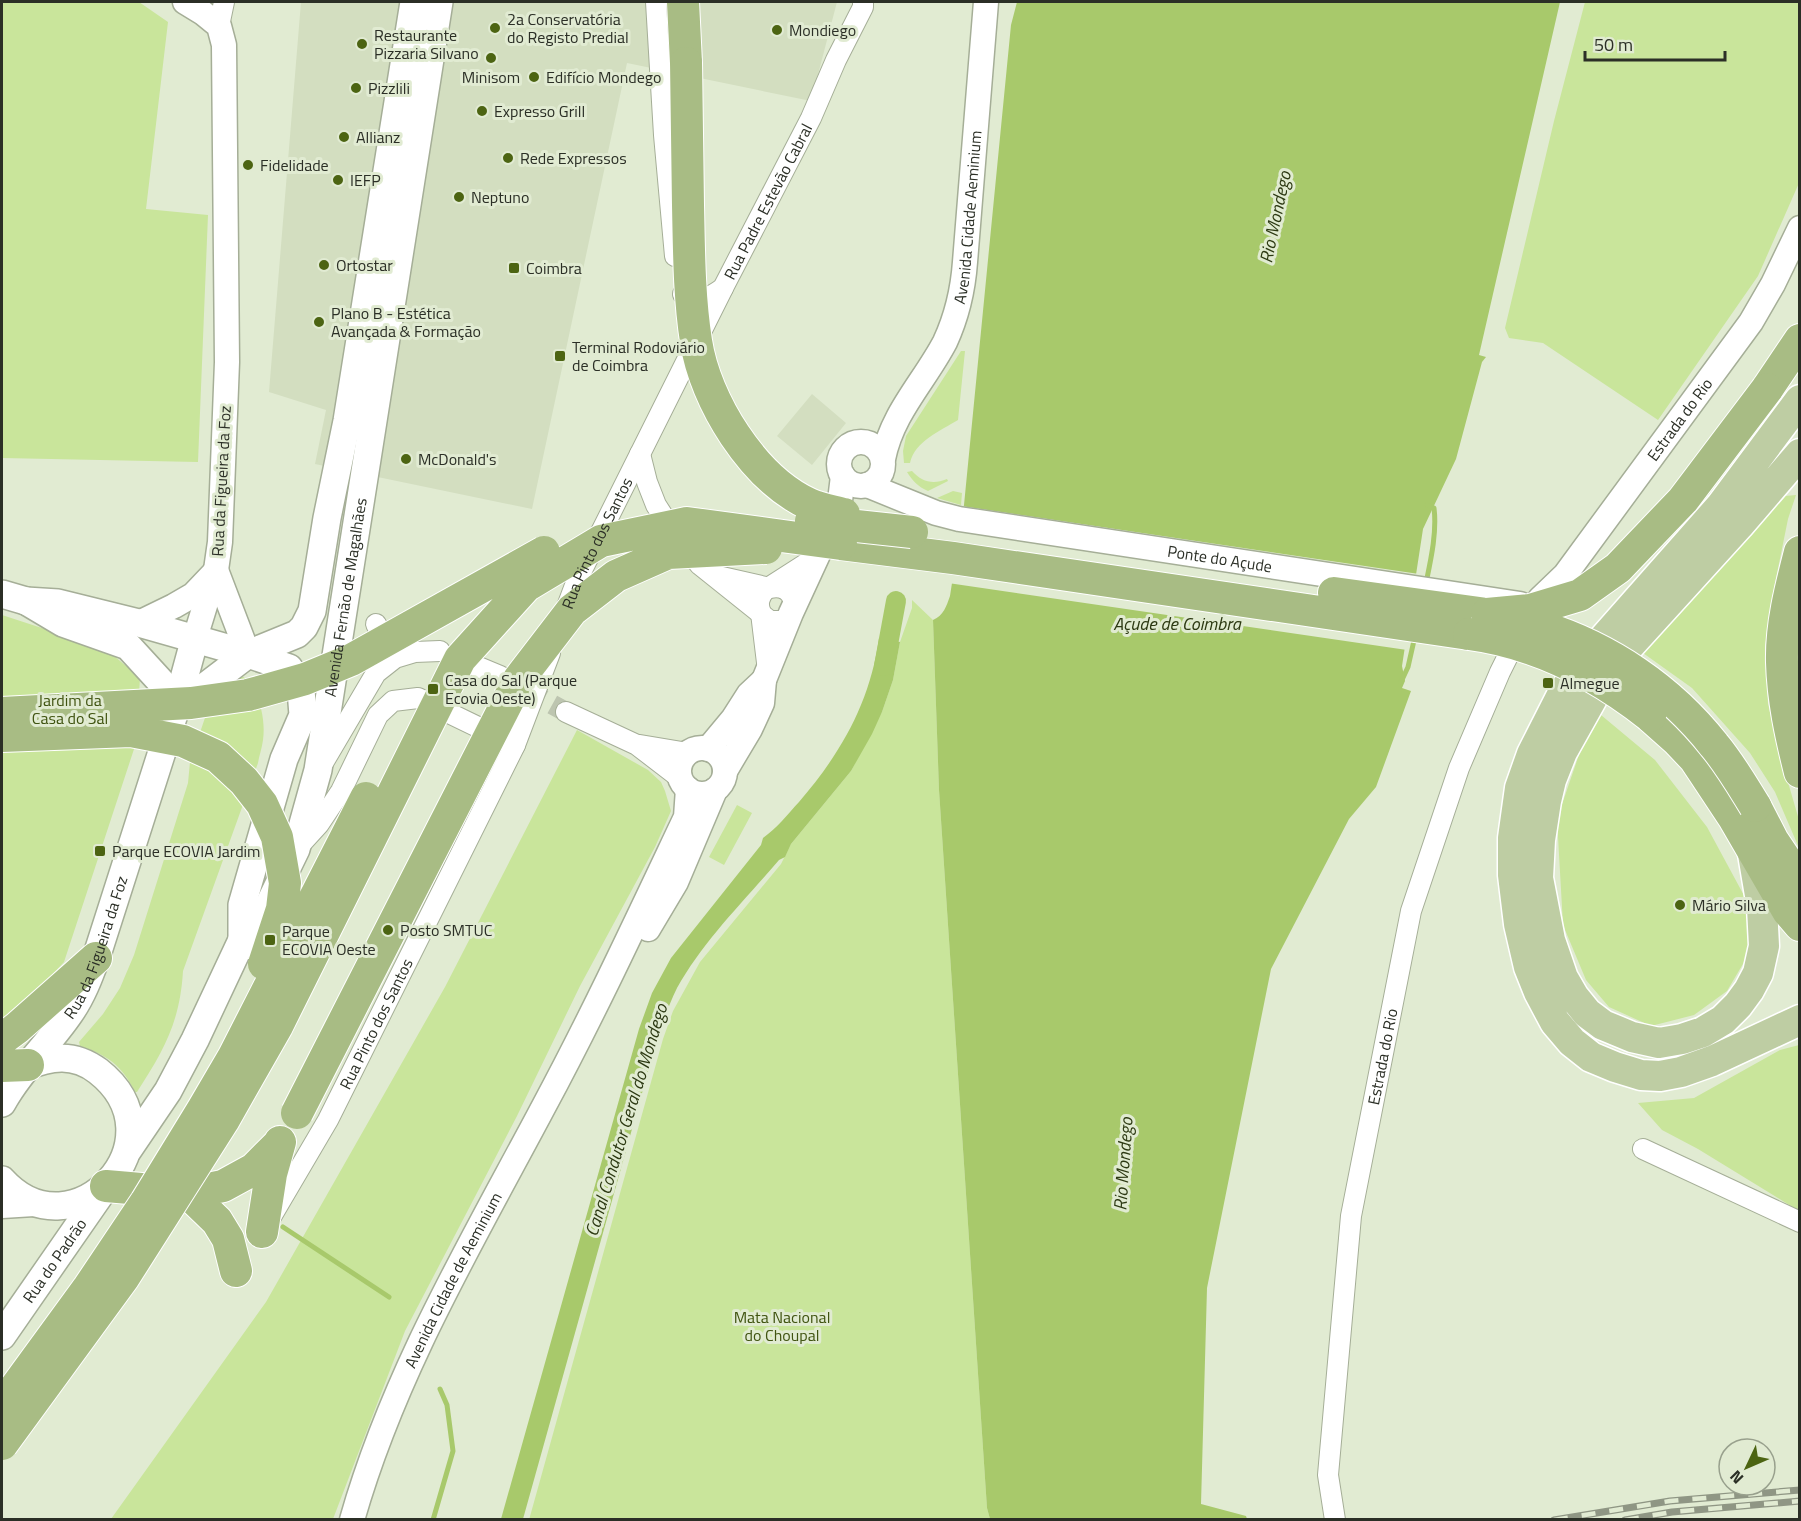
<svg xmlns="http://www.w3.org/2000/svg" width="1801" height="1521" viewBox="0 0 1801 1521" font-family="'Titillium Web',sans-serif">
	<style>
		.built { fill: #d3dec0 }
		.green { fill: #c9e59b }
		.water { fill: #a8c96b; fill-rule: evenodd }
		.pier { fill: #e1ebd2 }
		.lines { fill: none; stroke-linecap: round; stroke-linejoin: round }
		.stream { stroke: #a8c96b; stroke-width: 5 }
		.canal { stroke: #a8c96b; stroke-width: 20 }
		.minor-tunnel { stroke: #bdc5b0; stroke-width: 20; stroke-dasharray: 20 10; stroke-linecap: butt }
		.minor-casing { stroke: #a5ae97; stroke-width: 22 }
		.tertiary-casing { stroke: #a5ae97; stroke-width: 27 }
		.secondary-casing { stroke: #a5ae97; stroke-width: 30 }
		.primary-casing { stroke: #fff; stroke-width: 33 }
		.trunk-casing { stroke: #fff; stroke-width: 34 }
		.minor { stroke: #fff; stroke-width: 20 }
		.tertiary { stroke: #fff; stroke-width: 24 }
		.secondary { stroke: #fff; stroke-width: 27 }
		.primary { stroke: #becda3; stroke-width: 30 }
		.trunk { stroke: #a8bc84; stroke-width: 32 }
		.rail-casing { stroke: #8f9684; stroke-width: 7 }
		.rail { stroke: #e1ebd2; stroke-width: 4.5; stroke-dasharray: 14; stroke-linecap: butt }
		.trunk-bridge-casing { stroke: #fff; stroke-width: 34; stroke-linecap: butt }
		.trunk-bridge { stroke: #a8bc84; stroke-width: 32 }
		.poi-dot { fill: #4c6412; stroke: #e1ebd2; stroke-width: 2 }
		.labels { text-anchor: middle; dominant-baseline: central; stroke-width: 6; stroke-linejoin: round; paint-order: stroke }
		.poi-label { font-size: 16px; fill: #2b2f26; stroke: #e1ebd2; text-anchor: start }
		.street-label { font-size: 16px; fill: #2b2f26; stroke: #e1ebd2 }
		.park-label { font-size: 16px; fill: #405411; stroke: #e1ebd2 }
		.water-label { font-size: 18px; font-style: italic; fill: #2c3912; stroke: #e1ebd2 }
	</style>
	<rect width="100%" height="100%" fill="#e1ebd2"/>
	<path class="built" d="M 301,2 L 837,2 L 811,101 L 627,63 L 532,509 L 315,464 L 326,410 L 269,392 Z
		M 812,394 L 846,423 L 812,465 L 777,436 Z"/>
	<path class="green" d="M 2,2 L 139,2 L 168,22 L 146,209 L 208,215 L 198,462 L 2,458 Z
		M 1585,2 L 1799,2 L 1799,183 L 1758,276 L 1658,420 L 1543,343 L 1509,338 L 1505,328 L 1554,121 Z
		M 961,351 L 965,351 L 958,420 C 940,431 915,441 910,463 L 904,463 L 903,451 L 906,436 Z
		M 912,471 C 922,482 933,485 947,479 L 948,481 L 928,491 C 918,487 912,480 907,472 Z
		M 953,491 L 962,493 L 961,505 L 937,498 Z
		M 1796,495 L 1788,519 L 1772,598 L 1765,647 L 1768,703 L 1776,741 L 1799,820 L 1799,848 L 1775,792 L 1750,753 L 1692,688 L 1643,653 L 1785,496 Z
		M 912,600 L 933,620 L 939,790 L 987,1508 L 990,1519 L 529,1520 L 663,1039 L 673,1011 L 700,962 L 781,864 L 791,844 L 851,771 L 882,712 L 893,680 L 900,642 L 912,608 Z
		M 2,615 L 106,649 L 140,678 L 136,743 L 64,962 L 25,1004 L 2,1019 Z
		M 241,675 C 259,688 266,719 263,740 C 262,748 259,756 258,763 L 183,971 C 180,1022 164,1050 137,1092 L 135,1092 C 122,1065 107,1055 80,1046 L 79,1042 L 103,1014 L 120,988 L 134,955 L 188,783 L 190,762 L 209,706 Z
		M 1601,715 L 1655,760 L 1707,827 L 1747,901 L 1750,952 L 1727,991 L 1694,1015 L 1651,1026 L 1609,1007 L 1586,980 L 1563,925 L 1557,819 L 1585,737 Z
		M 577,730 L 648,770 L 661,782 L 665,791 L 671,811 L 655,847 L 580,986 L 517,1116 L 405,1331 L 333,1519 L 111,1519 L 266,1302 L 445,987 Z
		M 737,805 L 752,813 L 724,865 L 709,857 Z
		M 1799,1045 L 1799,1211 L 1698,1149 L 1662,1130 L 1638,1103 L 1694,1098 L 1780,1050 Z"/>
	<path class="water" d="M 1017,2 L 1560,2 L 1479,355 L 1486,357 L 1482,362 L 1456,459 L 1423,529 L 1402,666 L 1405,681 L 1402,688 L 1411,691 L 1376,787 L 1349,819 L 1271,969 L 1207,1288 L 1201,1504 L 1246,1516 L 1247,1519 L 990,1519 L 987,1508 L 939,790 L 933,620 C 944,615 946,607 950,596 L 964,505 L 1011,25 ZM 1011,518 L 1015,538 L 1002,574 ZM 1062,524 L 1063,552 L 1053,567 ZM 1113,530 L 1111,573 L 1103,587 ZM 1165,539 L 1158,596 L 1153,581 ZM 1213,547 L 1212,590 L 1204,589 ZM 1263,556 L 1267,575 L 1254,612 ZM 1317,561 L 1310,618 L 1306,603 Z
		M 879,638 L 900,642 L 893,680 L 882,712 L 872,734 L 851,771 L 791,844 L 785,857 L 779,860 C 744,901 703,941 677,988 C 669,1004 664,1020 658,1036 L 523,1519 L 501,1519 L 639,1029 L 652,993 L 671,958 L 761,845 L 763,838 C 777,828 787,815 799,802 C 841,753 870,703 879,638 Z"/>
	<path class="pier" d="M 961,506 L 1419,574 L 1407,650 L 948,583 Z"/>
	<g class="lines">
		<path class="stream" d="M 1426,583 C 1431,559 1437,532 1434,508 L 1427,505
			M 1401,682 L 1408,667 L 1415,636
			M 283,1227 L 389,1297
			M 433,1520 L 453,1451 L 447,1405 L 440,1389"/>
		<path class="canal" d="M 884,666 L 896,601"/>
		<path class="minor-tunnel" d="M 526,690 L 566,712"/>
		<defs>
			<g id="minor">
				<path d="M 656,2 L 664,135 L 675,256"/>
				<path d="M 219,26 L 224,2"/>
				<path id="s1" d="M 683,294 C 698,303 710,298 723,288 L 811,118 L 836,60 L 863,7 L 863,2"/>
				<path d="M 640,454 L 647,482 L 656,505 L 676,536 L 700,565 L 770,621 L 782,621 C 803,609 793,583 770,588 L 713,575"/>
				<path id="s2" d="M 565,612 L 577,580 L 723,288"/>
				<path d="M 376,624 L 390,650"/>
				<path d="M 452,656 L 500,676 L 526,690"/>
				<path d="M 768,671 L 761,613 C 757,604 759,597 765,590 L 818,556"/>
				<path d="M 566,712 L 637,745 L 680,778"/>
				<path d="M 515,745 L 550,653"/>
				<path d="M 640,745 L 688,753"/>
				<path d="M 323,763 L 376,673 L 395,658 L 415,652 L 440,651"/>
				<path d="M 1643,1149 L 1800,1222"/>
				<path id="s3" d="M 271,1217 L 328,1120 L 515,745 L 418,698 L 393,701 L 378,715 L 341,791 L 319,824 L 298,847"/>
				<path id="s4" d="M 1335,1520 L 1328,1475 L 1351,1216 L 1411,911 L 1459,768 L 1500,672 L 1519,634"/>
			</g>
			<g id="tertiary">
				<path d="M 185,2 L 203,13 L 219,26 L 224,45 L 227,362 L 220,542 L 216,570 L 195,638"/>
				<circle cx="861" cy="464" r="22"/>
				<path id="s5" d="M 883,459 C 892,413 924,382 945,342 C 957,316 963,290 965,262 L 986,2"/>
				<path id="s6" d="M 867,485 L 936,513 L 959,519 L 1520,604"/>
				<path d="M 216,570 L 248,654"/>
				<path id="s7" d="M 1540,599 L 1565,575 L 1751,322 L 1773,284 L 1800,228"/>
				<path d="M 139,623 L 174,606 L 193,595 L 213,574"/>
				<circle cx="702" cy="771" r="23"/>
				<path d="M 708,749 L 733,719 L 749,694 L 764,680"/>
				<path d="M 725,771 L 750,729 L 762,703 L 764,680 L 791,613 L 839,509 L 843,476"/>
				<path d="M 648,929 L 676,882 L 715,790"/>
				<path d="M 2,1206 L 34,1204"/>
				<path id="s8" d="M 352,1520 C 394,1372 473,1240 544,1106 C 595,1011 640,914 686,817 L 688,789"/>
			</g>
			<g id="secondary">
				<path d="M 2,594 L 26,601 L 63,623 L 128,646 L 161,682 L 176,708"/>
				<path d="M 26,601 L 58,603 L 139,623 L 248,654 L 289,668 L 301,690 L 303,715 L 284,759 L 242,905 L 242,940"/>
				<path d="M 177,708 L 248,654 L 297,634 L 304,627 L 312,611 L 327,518 L 347,421 L 414,2"/>
				<path id="s9" d="M 2,1103 C 20,1070 49,1044 70,1013 C 82,996 89,977 96,958 L 176,708 L 195,638"/>
				<path id="s10" d="M 128,1150 L 168,1091 L 195,1040 L 242,940 L 264,915 L 296,849 L 318,770 L 439,2"/>
				<path d="M 2,1180 C 74,1259 185,1139 98,1071 C 74,1053 51,1056 25,1067"/>
				<path id="s11" d="M 2,1336 L 104,1189"/>
			</g>
			<path id="primary" d="M 1800,400 L 1721,506 L 1586,659 L 1564,691 L 1532,754 L 1520,788 L 1513,838 L 1513,875 L 1519,924 L 1529,967 L 1539,992 L 1555,1022 L 1572,1042 L 1591,1057 L 1615,1067 L 1641,1075 L 1660,1076 L 1681,1072 L 1712,1061 L 1800,1020
				M 1753,854 L 1762,907 L 1764,946 L 1758,973 L 1749,990 L 1738,1005 L 1723,1020 L 1703,1032 L 1682,1039 L 1659,1043 L 1632,1037 L 1603,1025 L 1587,1013 L 1574,997 L 1563,978 L 1550,940 L 1538,878 L 1540,840 L 1546,801 L 1551,780 L 1562,752 L 1609,668 L 1739,525 L 1800,454"/>
			<path id="trunk" d="M 683,2 L 686,63
				M 1767,389 L 1800,340
				M 841,544 L 953,558 L 1469,634
				M 1800,552 C 1791,587 1781,625 1782,662 C 1783,700 1791,736 1800,772
				M 1334,593 L 1487,614
				M 1650,716 L 1677,740 L 1695,759 L 1705,774 L 1734,818 L 1788,911 L 1800,925
				M 1755,806 L 1773,841 L 1800,881
				M 2,1039 L 17,1028 L 96,958
				M 2,1066 L 28,1065
				M 106,1186 L 188,1193 L 223,1186 L 254,1169 L 279,1144
				M 188,1193 L 217,1221 L 228,1239 L 236,1271
				M 262,1232 L 271,1174 L 280,1142"/>
		</defs>
		<use href="#minor" class="minor-casing"/>
		<use href="#tertiary" class="tertiary-casing"/>
		<use href="#secondary" class="secondary-casing"/>
		<use href="#primary" class="primary-casing"/>
		<use href="#trunk" class="trunk-casing"/>
		<use href="#minor" class="minor"/>
		<use href="#tertiary" class="tertiary"/>
		<use href="#secondary" class="secondary"/>
		<use href="#primary" class="primary"/>
		<use href="#trunk" class="trunk"/>
		<defs>
			<path id="rail" d="M 1554,1520 L 1670,1501 L 1800,1490
				M 1625,1520 L 1672,1512 L 1800,1501"/>
		</defs>
		<use href="#rail" class="rail-casing"/>
		<use href="#rail" class="rail"/>
		<defs>
			<path id="trunk-bridge" d="M 686,63 C 687,110 687,157 688,205 C 689,250 689,296 696,341 C 705,401 753,478 809,504 C 820,509 833,511 844,514
				M 811,521 L 912,532
				M 1487,614 L 1530,610 L 1580,595 L 1618,568 L 1683,500 L 1767,389
				M 1506,618 C 1517,621 1530,623 1542,627 C 1609,648 1670,689 1714,745 C 1730,764 1742,785 1755,806
				M 1469,634 C 1537,643 1597,674 1650,716
				M 2,713 L 191,703 L 248,695 L 305,679 L 351,660 L 544,552
				M 2,736 L 131,731 L 183,741 L 218,757 L 244,781 L 262,804 L 277,837 L 285,883 L 282,909 L 264,964
				M 297,1113 L 519,679 L 572,610 L 616,576 L 668,553 L 766,548
				M 2,1406 L 89,1287 L 146,1202 L 203,1109 L 234,1056 L 366,798
				M 2,1444 L 124,1277 L 223,1121 L 277,1026 L 460,659 L 526,586 L 601,541 L 687,523 L 841,544"/>
		</defs>
		<use href="#trunk-bridge" class="trunk-bridge-casing"/>
		<use href="#trunk-bridge" class="trunk-bridge"/>
	</g>
	<g class="poi-dot">
		<circle cx="495" cy="28" r="6"/>
		<circle cx="777" cy="30" r="6"/>
		<circle cx="362" cy="44" r="6"/>
		<circle cx="491" cy="58" r="6"/>
		<circle cx="534" cy="77" r="6"/>
		<circle cx="356" cy="88" r="6"/>
		<circle cx="482" cy="111" r="6"/>
		<circle cx="344" cy="137" r="6"/>
		<circle cx="508" cy="158" r="6"/>
		<circle cx="248" cy="165" r="6"/>
		<circle cx="338" cy="180" r="6"/>
		<circle cx="459" cy="197" r="6"/>
		<circle cx="324" cy="265" r="6"/>
		<rect x="508" y="262" width="12" height="12" rx="3"/>
		<circle cx="319" cy="322" r="6"/>
		<rect x="554" y="350" width="12" height="12" rx="3"/>
		<circle cx="406" cy="459" r="6"/>
		<rect x="1542" y="677" width="12" height="12" rx="3"/>
		<rect x="427" y="683" width="12" height="12" rx="3"/>
		<rect x="94" y="845" width="12" height="12" rx="3"/>
		<circle cx="1680" cy="905" r="6"/>
		<circle cx="388" cy="930" r="6"/>
		<rect x="264" y="934" width="12" height="12" rx="3"/>
	</g>
	<g class="labels">
		<g class="poi-label">
			<text x="507" y="19">2a Conservatória<tspan x="507" dy="18">do Registo Predial</tspan></text>
			<text x="789" y="30">Mondiego</text>
			<text x="374" y="35">Restaurante<tspan x="374" dy="18">Pizzaria Silvano</tspan></text>
			<text x="491" y="77" text-anchor="middle">Minisom</text>
			<text x="546" y="77">Edifício Mondego</text>
			<text x="368" y="88">Pizzlili</text>
			<text x="494" y="111">Expresso Grill</text>
			<text x="356" y="137">Allianz</text>
			<text x="520" y="158">Rede Expressos</text>
			<text x="260" y="165">Fidelidade</text>
			<text x="350" y="180">IEFP</text>
			<text x="471" y="197">Neptuno</text>
			<text x="336" y="265">Ortostar</text>
			<text x="526" y="268">Coimbra</text>
			<text x="331" y="313">Plano B - Estética<tspan x="331" dy="18">Avançada &amp; Formação</tspan></text>
			<text x="572" y="347">Terminal Rodoviário<tspan x="572" dy="18">de Coimbra</tspan></text>
			<text x="418" y="459">McDonald's</text>
			<text x="445" y="680">Casa do Sal (Parque<tspan x="445" dy="18">Ecovia Oeste)</tspan></text>
			<text x="1560" y="683">Almegue</text>
			<text x="112" y="851">Parque ECOVIA Jardim</text>
			<text x="1692" y="905">Mário Silva</text>
			<text x="400" y="930">Posto SMTUC</text>
			<text x="282" y="931">Parque<tspan x="282" dy="18">ECOVIA Oeste</tspan></text>
		</g>
		<g class="street-label">
			<text stroke="none"><textPath href="#s1" startOffset="141">Rua Padre Estevão Cabral</textPath></text>
			<text stroke="none"><textPath href="#s5" startOffset="261">Avenida Cidade Aeminium</textPath></text>
			<text stroke="none"><textPath href="#s7" startOffset="228">Estrada do Rio</textPath></text>
			<text transform="translate(221 481) rotate(-87)">Rua da Figueira da Foz</text>
			<text stroke="none"><textPath href="#s2" startOffset="76">Rua Pinto dos Santos</textPath></text>
			<text stroke="none"><textPath href="#s6" startOffset="362">Ponte do Açude</textPath></text>
			<text stroke="none"><textPath href="#s10" startOffset="603">Avenida Fernão de Magalhães</textPath></text>
			<text stroke="none"><textPath href="#s9" startOffset="184">Rua da Figueira da Foz</textPath></text>
			<text stroke="none"><textPath href="#s3" startOffset="220">Rua Pinto dos Santos</textPath></text>
			<text stroke="none"><textPath href="#s4" startOffset="468">Estrada do Rio</textPath></text>
			<text stroke="none"><textPath href="#s11" startOffset="92">Rua do Padrão</textPath></text>
			<text stroke="none"><textPath href="#s8" startOffset="261">Avenida Cidade de Aeminium</textPath></text>
		</g>
		<g class="park-label">
			<text x="70" y="700">Jardim da<tspan x="70" dy="18">Casa do Sal</tspan></text>
			<text x="782" y="1317">Mata Nacional<tspan x="782" dy="18">do Choupal</tspan></text>
		</g>
		<g class="water-label">
			<text transform="translate(1275 217) rotate(-78)">Rio Mondego</text>
			<text x="1177" y="623">Açude de Coimbra</text>
			<text transform="translate(626 1120) rotate(-73)">Canal Condutor Geral do Mondego</text>
			<text transform="translate(1123 1164) rotate(-86)">Rio Mondego</text>
		</g>
	</g>
	<rect width="1801" height="1521" fill="none" stroke="#2b2f26" stroke-width="6"/>
	<g transform="translate(1747 1467) rotate(226)"><circle r="28" fill="#e1ebd2" stroke="#98a08d" stroke-width="1.5"/>
	<path d="M0-4.5L10 22L0 15L-10 22Z" fill="#4c6412"/>
	<text y="-9" font-size="16" font-weight="bold" text-anchor="middle" fill="#2b2f26">N</text>
	</g>
	<path d="M1585 51v9h140v-9" fill="none" stroke="#2b2f26" stroke-width="3"/>
	<text x="1594" y="51" font-size="18" fill="#2b2f26" stroke="#e1ebd2" stroke-width="4.5" paint-order="stroke">50 m</text>
</svg>
